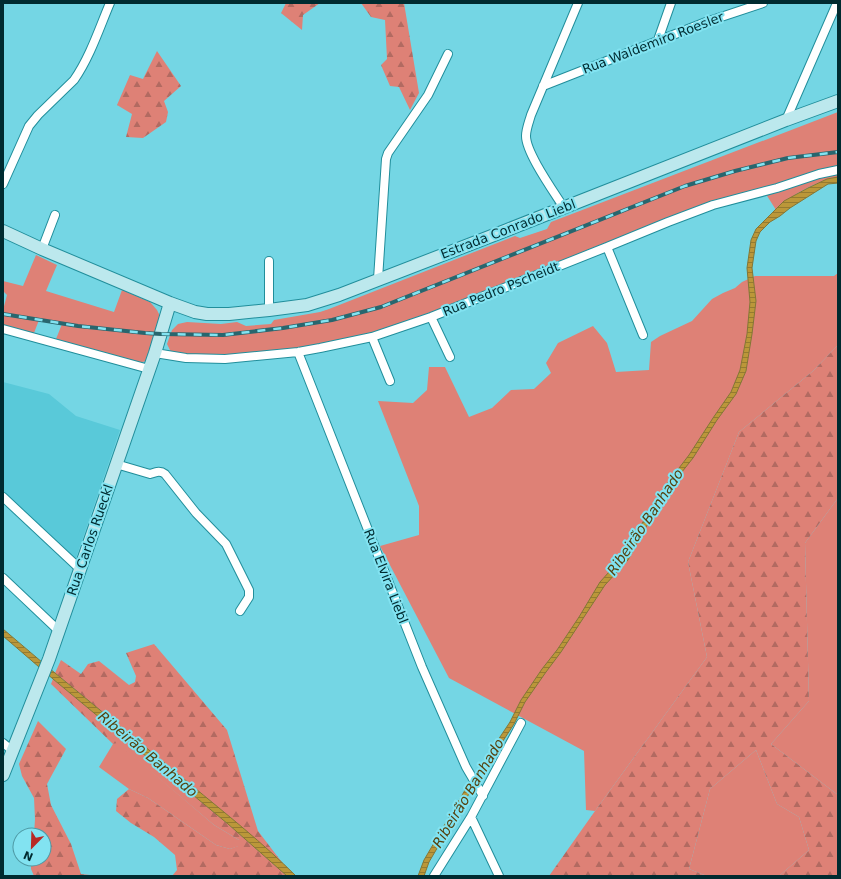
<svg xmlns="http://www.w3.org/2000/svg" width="841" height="879" viewBox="0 0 841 879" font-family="'DejaVu Sans',sans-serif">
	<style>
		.built { fill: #59c9d9 }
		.grass { fill: #de8176 }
		.forest { fill: url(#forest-firs) }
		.water { fill: url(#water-rules); stroke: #837736 }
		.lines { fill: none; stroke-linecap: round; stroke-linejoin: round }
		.street-casing { stroke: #218e9b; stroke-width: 10 }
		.secondary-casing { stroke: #218e9b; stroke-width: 14 }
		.street { stroke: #fff; stroke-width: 8 }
		.secondary { stroke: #bce8ed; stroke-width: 12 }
		.rail-casing { stroke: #28666e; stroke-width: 4 }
		.rail { stroke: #82e3f1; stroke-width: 2.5; stroke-dasharray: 8; stroke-linecap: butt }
		.labels { text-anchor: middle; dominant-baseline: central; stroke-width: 4; stroke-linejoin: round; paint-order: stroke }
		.street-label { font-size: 13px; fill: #002b30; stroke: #82e3f1 }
		.water-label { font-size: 14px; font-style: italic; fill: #55420f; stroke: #82e3f1 }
	</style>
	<defs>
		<pattern id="forest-firs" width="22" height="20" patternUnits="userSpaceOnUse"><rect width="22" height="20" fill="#de8176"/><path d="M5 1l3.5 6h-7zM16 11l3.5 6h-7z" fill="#b26a61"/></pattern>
		<pattern id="water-rules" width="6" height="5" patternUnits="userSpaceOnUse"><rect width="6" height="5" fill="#bb9739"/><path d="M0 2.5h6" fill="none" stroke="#967b30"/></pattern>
	</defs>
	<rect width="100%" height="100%" fill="#74d6e4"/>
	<path class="built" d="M 3,382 L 49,394 L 76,416 L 120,430 L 75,561 L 3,492 Z"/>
	<path class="grass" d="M 838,112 L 838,177 C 816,181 791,195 776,210 L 764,191 L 713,205 L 372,337 L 225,359 L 173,356 L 167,344 L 172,330 L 178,324 L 187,322 L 221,324 L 237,322 L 246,326 L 271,324 L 274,320 L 320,312 L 329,309 L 515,236 L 520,238 L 547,229 L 551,222 Z
		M 36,255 L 57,265 L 46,291 L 114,312 L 122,290 L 150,302 L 157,310 L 160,316 L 147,361 L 142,362 L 137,362 L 56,339 L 62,324 L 39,320 L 34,333 L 3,326 L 3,310 L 7,295 L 3,291 L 3,281 L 23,286 Z
		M 838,273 L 838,345 L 813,371 L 739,432 L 688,562 L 707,657 L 595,811 L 586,810 L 584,751 L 449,678 L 380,546 L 419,535 L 419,506 L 378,401 L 413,403 L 427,390 L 429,367 L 445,367 L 469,417 L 492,408 L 511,390 L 534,389 L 551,373 L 546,363 L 558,343 L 593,326 L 607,343 L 616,372 L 649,370 L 651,342 L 660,336 L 692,321 L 712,299 L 723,293 L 735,288 L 742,282 L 755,276 L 834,276 Z
		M 838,498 L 838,795 L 771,744 L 809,701 L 805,543 Z
		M 117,742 L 214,825 L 239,840 L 239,846 L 230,849 L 216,845 L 148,798 L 129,789 L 99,767 L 113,744 Z
		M 756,750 L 777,804 L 799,817 L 809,850 L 779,876 L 707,876 L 689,869 L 710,789 Z"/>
	<path class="forest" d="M 286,3 L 320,3 L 303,15 L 302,30 L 281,13 Z
		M 361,3 L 404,3 L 419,93 L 410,110 L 399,87 L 390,86 L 381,65 L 387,59 L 385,20 L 371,17 Z
		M 157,51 L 181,86 L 164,101 L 168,112 L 166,122 L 143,138 L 126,137 L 132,114 L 117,105 L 130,75 L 143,79 Z
		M 838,345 L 838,498 L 805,543 L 809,701 L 771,744 L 838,795 L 838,876 L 779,876 L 809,850 L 799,817 L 777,804 L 756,750 L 710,789 L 689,869 L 707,876 L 549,876 L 595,811 L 707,657 L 688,562 L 739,432 L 813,371 Z
		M 154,644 L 227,730 L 258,831 L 284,865 L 233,820 L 55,673 L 61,660 L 81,674 L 88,664 L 99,661 L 129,685 L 135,682 L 136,676 L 126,653 Z
		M 53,679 L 228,824 L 287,876 L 172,876 L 177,870 L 175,855 L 154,837 L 131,823 L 116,811 L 117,799 L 129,789 L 148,798 L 216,845 L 230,849 L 238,846 L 239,840 L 214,825 L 117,743 L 113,744 L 51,684 Z
		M 38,721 L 66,749 L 47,784 L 51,805 L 71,844 L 81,874 L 99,876 L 34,876 L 31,869 L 31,859 L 44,859 L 44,835 L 34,835 L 35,819 L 34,798 L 22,776 L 19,764 Z"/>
	<path class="water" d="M 838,177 L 838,183 L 828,184 L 790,208 L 780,216 L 770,222 L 760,232 L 756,241 L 752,268 L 756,301 L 752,334 L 746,371 L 736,394 L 717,420 L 693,458 L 670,487 L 643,532 L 628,560 L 605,585 L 561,652 L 546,672 L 525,702 L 514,724 L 473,787 L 429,862 L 424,876 L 418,876 L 424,860 L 468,785 L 510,722 L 521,700 L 542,669 L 557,650 L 579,617 L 600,582 L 618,562 L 666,485 L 689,455 L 713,418 L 731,392 L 740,370 L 747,334 L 750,302 L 747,268 L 751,240 L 756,229 L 784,201 L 808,188 L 827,179 Z
		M 3,629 C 64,682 128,732 190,784 C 226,814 263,843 296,876 L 287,876 L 228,824 L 53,679 L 3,636 Z"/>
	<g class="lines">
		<defs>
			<path id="street" d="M 658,40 L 671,3
				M 543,86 L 706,22 L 763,3
				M 786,120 L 837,3
				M 3,184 L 29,126 L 38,115 L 74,80 C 90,57 99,29 110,3
				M 564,208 C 554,192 526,153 526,136 C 526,129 529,122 531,115 L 578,3
				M 607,247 L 643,335
				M 42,249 L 55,215
				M 378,279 L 386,159 L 388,153 L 428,95 L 448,54
				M 269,310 L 269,261
				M 431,317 L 450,357
				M 3,329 L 149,369
				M 372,337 L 390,381
				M 298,352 L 422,667 L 466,767 L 483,796
				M 155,353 L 186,358 L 225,359 L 298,352 L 320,348 L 372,337 L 431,317 L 607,247 L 668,222 L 713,205 L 777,188 L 819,174 L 838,170
				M 116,464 L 150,474 C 156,472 160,470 165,474 L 196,513 L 226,544 L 249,590 L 249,597 L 240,611
				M 3,497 L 80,569
				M 3,578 L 59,631
				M 3,743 L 13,751
				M 471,817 L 499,876
				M 434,876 L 471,817 L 521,723"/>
			<path id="secondary" d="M 3,231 L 42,249 L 170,303 L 195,312 L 207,314 L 229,314 L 269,310 L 307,305 L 339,295 L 507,230 L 786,120 L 838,101
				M 3,775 L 49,659 L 155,353 L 170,303"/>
		</defs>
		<use href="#street" class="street-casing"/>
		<use href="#secondary" class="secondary-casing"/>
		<use href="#street" class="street"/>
		<use href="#secondary" class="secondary"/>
		<defs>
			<path id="rail" d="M 3,314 L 78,326 L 145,333 L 161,334 L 223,335 L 283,328 L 332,320 L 381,307 L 685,186 L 735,171 L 788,158 L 838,152"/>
		</defs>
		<use href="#rail" class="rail-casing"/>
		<use href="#rail" class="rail"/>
	</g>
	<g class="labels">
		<g class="street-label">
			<text transform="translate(653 43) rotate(-21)">Rua Waldemiro Roesler</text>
			<text transform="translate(508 229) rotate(-21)">Estrada Conrado Liebl</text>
			<text transform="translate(501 289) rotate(-22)">Rua Pedro Pscheidt</text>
			<text transform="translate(90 540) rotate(-71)">Rua Carlos Rueckl</text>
			<text transform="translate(386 576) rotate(69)">Rua Elvira Liebl</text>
		</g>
		<g class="water-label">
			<text transform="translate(645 522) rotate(-56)">Ribeirão Banhado</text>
			<text transform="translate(148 754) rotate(40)">Ribeirão Banhado</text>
			<text transform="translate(468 793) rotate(-59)">Ribeirão Banhado</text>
		</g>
	</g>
	<rect width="841" height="879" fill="none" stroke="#002b30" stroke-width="8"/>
	<g transform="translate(32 847) rotate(203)"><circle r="19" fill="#82e3f1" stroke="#4e99a4"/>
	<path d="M0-3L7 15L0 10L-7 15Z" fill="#b82924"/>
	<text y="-6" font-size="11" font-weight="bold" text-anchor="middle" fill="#002b30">N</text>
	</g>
</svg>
